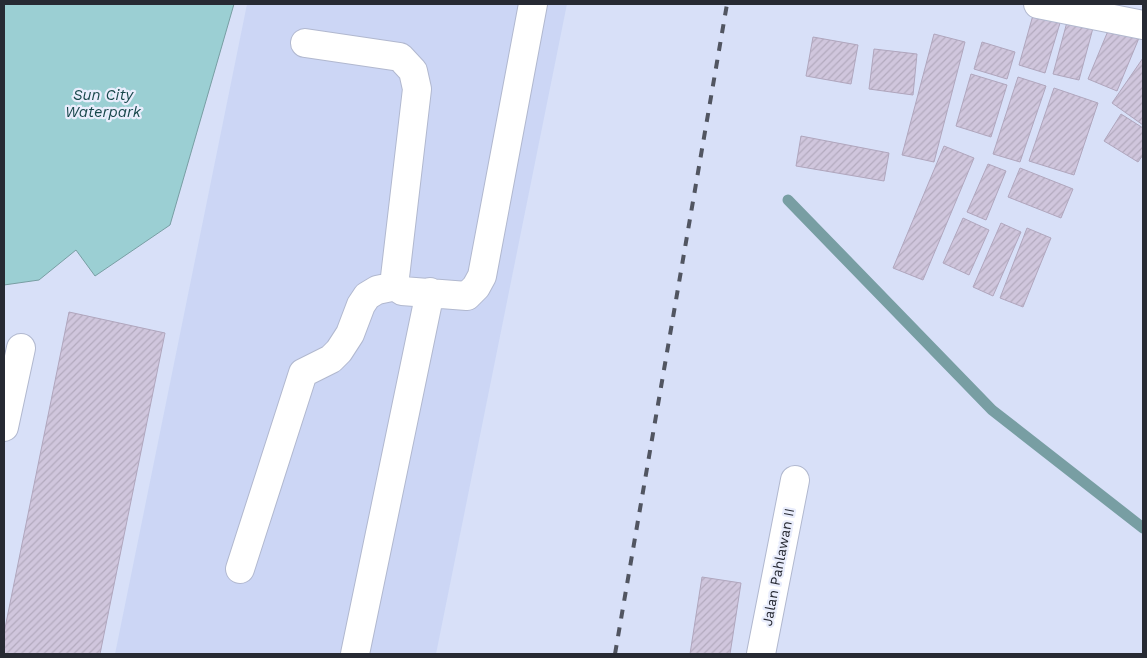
<svg xmlns="http://www.w3.org/2000/svg" width="1147" height="658" viewBox="0 0 1147 658" font-family="'Work Sans',sans-serif">
	<style>
		.built { fill: #ccd6f5 }
		.water { fill: #9bcfd3; stroke: #789ea3 }
		.lines { fill: none; stroke-linecap: round; stroke-linejoin: round }
		.stream { stroke: #789ea3; stroke-width: 11 }
		.building { fill: url(#building-hatch); stroke: #b0a6bd }
		.minor-casing { stroke: #b1b8cf; stroke-width: 30 }
		.minor { stroke: #fff; stroke-width: 28 }
		.rail { stroke: #515561; stroke-width: 4; stroke-dasharray: 9 9; stroke-linecap: butt }
		.labels { text-anchor: middle; dominant-baseline: central; stroke-width: 4.5; stroke-linejoin: round; paint-order: stroke }
		.street-label { font-size: 14px; fill: #272a33; stroke: #e9edfc }
		.water-label { font-size: 15px; font-style: italic; fill: #18474b; stroke: #e9edfc }
	</style>
	<defs>
		<pattern id="building-hatch" width="6" height="6" patternUnits="userSpaceOnUse" patternTransform="scale(1.25)"><rect width="6" height="6" fill="#d0c6dd"/><path d="M-1 1l2-2M0 6l6-6M5 7l2-2" fill="none" stroke="#b3aabe"/></pattern>
	</defs>
	<rect width="100%" height="100%" fill="#d8e0f8"/>
	<path class="built" d="M 247,4 L 567,4 L 436,654 L 115,654 Z"/>
	<path class="water" d="M 4,4 L 234,4 L 170,225 L 95,276 L 76,250 L 39,280 L 4,285 Z"/>
	<g class="lines">
		<path class="stream" d="M 788,200 L 992,410 L 1143,528"/>
	</g>
	<path class="building" d="M 1033,15 L 1060,23 L 1045,73 L 1019,65 Z
		M 1067,22 L 1093,28 L 1079,80 L 1053,74 Z
		M 1110,26 L 1139,38 L 1117,91 L 1088,79 Z
		M 934,34 L 965,42 L 934,162 L 902,155 Z
		M 813,37 L 858,45 L 851,84 L 806,76 Z
		M 982,42 L 1015,52 L 1007,79 L 974,69 Z
		M 874,49 L 917,54 L 913,95 L 869,89 Z
		M 1143,58 L 1143,125 L 1112,103 Z
		M 971,74 L 1007,85 L 991,137 L 956,126 Z
		M 1018,77 L 1046,86 L 1020,162 L 993,154 Z
		M 1054,88 L 1098,103 L 1074,175 L 1029,161 Z
		M 1121,114 L 1143,128 L 1143,155 L 1138,162 L 1104,141 Z
		M 801,136 L 889,153 L 884,181 L 796,166 Z
		M 944,146 L 974,158 L 923,280 L 893,268 Z
		M 988,164 L 1006,171 L 986,220 L 967,212 Z
		M 1020,168 L 1073,189 L 1061,218 L 1008,197 Z
		M 963,218 L 989,230 L 969,275 L 943,263 Z
		M 1001,223 L 1021,232 L 993,296 L 973,287 Z
		M 1027,228 L 1051,238 L 1023,307 L 1000,298 Z
		M 69,312 L 165,333 L 100,654 L 4,654 L 4,633 Z
		M 702,577 L 741,583 L 730,654 L 690,654 Z"/>
	<g class="lines">
		<defs>
			<path id="minor" d="M 1038,4 L 1143,25
				M 305,43 L 400,57 L 413,71 L 417,89 L 395,277 L 396,286 L 402,291 L 467,296 L 476,287 L 482,276 L 533,4
				M 4,427 L 21,348
				M 240,569 L 303,373 L 331,359 L 339,351 L 350,334 L 361,305 L 367,296 L 377,290 L 396,286
				M 355,654 L 430,292
				M 761,654 L 795,480"/>
		</defs>
		<use href="#minor" class="minor-casing"/>
		<use href="#minor" class="minor"/>
		<path class="rail" d="M 615,654 L 727,4"/>
	</g>
	<g class="labels">
		<g class="street-label">
			<text transform="translate(778 567) rotate(-79)">Jalan Pahlawan II</text>
		</g>
		<g class="water-label">
			<text x="103" y="95">Sun City<tspan x="103" dy="17">Waterpark</tspan></text>
		</g>
	</g>
	<rect width="1147" height="658" fill="none" stroke="#272a33" stroke-width="10"/>
</svg>
